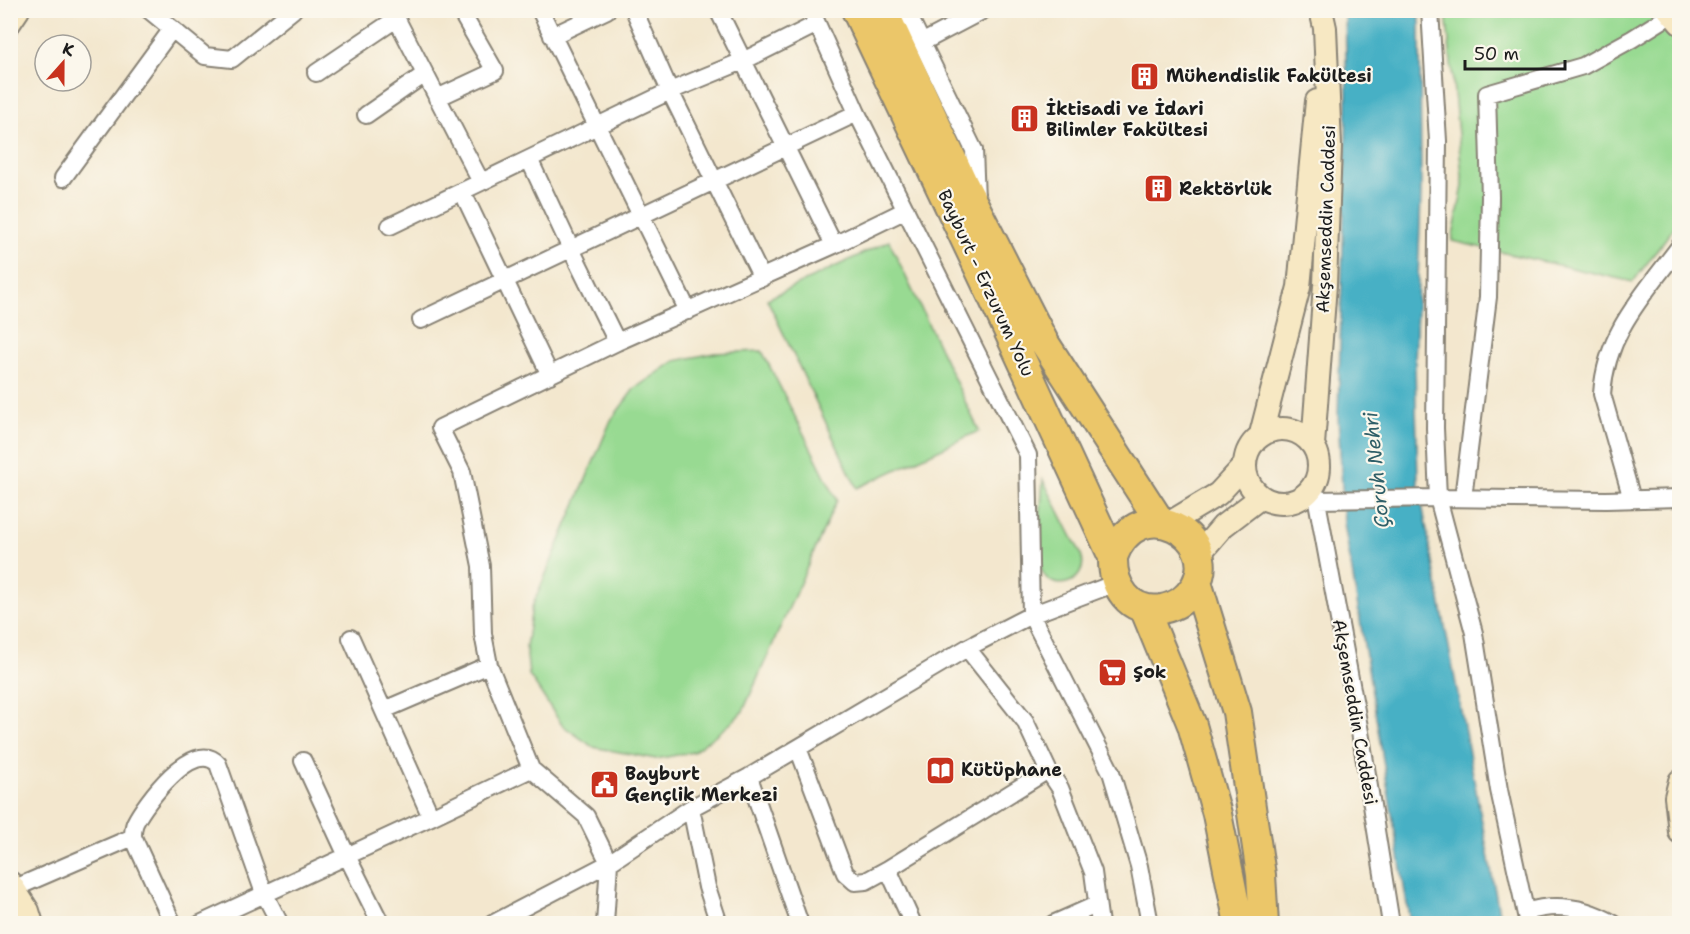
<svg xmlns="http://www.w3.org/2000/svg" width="1690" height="934" viewBox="0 0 1690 934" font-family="'Shantell Sans',sans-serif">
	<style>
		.green { fill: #98da92; stroke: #5a7b57; stroke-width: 1.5 }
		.water { fill: #46b0c5; stroke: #316670; stroke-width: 1.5 }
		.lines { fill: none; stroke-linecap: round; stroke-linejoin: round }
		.street-casing { stroke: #888275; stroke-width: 20 }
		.secondary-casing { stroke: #888275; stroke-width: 26 }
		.highway-casing { stroke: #888275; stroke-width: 32 }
		.street { stroke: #fff; stroke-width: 16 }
		.secondary { stroke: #f7e8c3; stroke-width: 22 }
		.highway { stroke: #ebc669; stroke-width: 28 }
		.labels { text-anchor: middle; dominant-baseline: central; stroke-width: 4.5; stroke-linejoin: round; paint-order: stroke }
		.poi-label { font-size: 18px; font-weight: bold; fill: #1c1c1c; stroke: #fbf7ec; text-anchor: start }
		.street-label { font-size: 18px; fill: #1c1c1c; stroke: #fbf7ec }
		.water-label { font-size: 20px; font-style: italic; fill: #2f5f68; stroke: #fbf7ec }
	</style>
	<rect width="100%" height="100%" fill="#fbf7ec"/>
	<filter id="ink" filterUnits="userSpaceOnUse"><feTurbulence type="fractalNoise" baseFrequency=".0167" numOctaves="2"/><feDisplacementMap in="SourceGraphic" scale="12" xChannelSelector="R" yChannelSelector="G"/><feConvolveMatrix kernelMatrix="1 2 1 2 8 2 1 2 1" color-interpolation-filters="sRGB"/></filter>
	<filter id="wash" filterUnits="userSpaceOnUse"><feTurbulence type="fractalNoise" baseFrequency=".008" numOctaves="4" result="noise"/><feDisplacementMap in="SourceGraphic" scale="24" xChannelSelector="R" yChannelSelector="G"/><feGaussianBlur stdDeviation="1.35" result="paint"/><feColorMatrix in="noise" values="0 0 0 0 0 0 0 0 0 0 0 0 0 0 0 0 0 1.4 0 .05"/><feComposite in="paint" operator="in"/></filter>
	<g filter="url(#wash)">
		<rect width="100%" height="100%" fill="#f3e7ce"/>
		<path class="green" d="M 1446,11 L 1655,11 L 1679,41 L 1679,221 L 1633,282 L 1452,241 L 1463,186 Z
			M 889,241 L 979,431 L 857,488 L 767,299 Z
			M 762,351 L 837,500 L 743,711 L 730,724 L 693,752 L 656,759 L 593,747 L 562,725 L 529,675 L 526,647 L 532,607 L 611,420 L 634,389 L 675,361 L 714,353 Z
			M 1043,480 C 1053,499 1062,518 1072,537 C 1075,543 1081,551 1082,558 C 1088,582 1052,595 1042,571 C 1035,556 1042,499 1043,480 Z"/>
		<path class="water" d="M 1345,11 L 1418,11 L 1420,22 L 1421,195 L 1415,365 L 1418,483 L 1501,923 L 1410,923 L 1344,523 L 1338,416 L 1347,102 Z"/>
	</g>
	<g filter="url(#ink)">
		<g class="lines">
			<defs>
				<path id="street" d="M 149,10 L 205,56 L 232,59 L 293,10
					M 392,10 L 481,182
					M 540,10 L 688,311
					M 634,10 L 670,91 L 762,278
					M 718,10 L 834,245
					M 811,10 L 857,113 L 1028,455 L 1031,615 L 1111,772 L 1139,866 L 1150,924
					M 906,10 L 974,150 L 976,199
					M 1430,10 L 1438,141 L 1435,428 L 1438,498 L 1606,500 L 1680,498
					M 552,36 L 607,10
					M 923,42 L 984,10
					M 316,73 L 396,19
					M 437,98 L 495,71 L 460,10
					M 366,115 L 425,74
					M 529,159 L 571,249 L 617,342
					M 63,178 L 172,29
					M 462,191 L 550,375
					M 390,226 L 670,91 L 743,61 L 817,24
					M 421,320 L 857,113
					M 1314,485 L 1362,743 L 1391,924
					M 1463,498 L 1488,297 L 1490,197 L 1487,94 L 1583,66 L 1632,39 L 1672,14
					M 1632,499 L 1602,394 C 1606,332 1645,293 1680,246
					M 1317,500 L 1438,498 L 1474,633 L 1499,790 L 1528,924
					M 351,638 L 431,817
					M 967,648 L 1025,721 L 1048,770 L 1060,788 L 1093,872 L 1100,924
					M 384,710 L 489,665
					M 798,748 L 845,873 L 855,882 L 866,881 L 888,869 L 1048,770
					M 303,761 L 347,856 L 381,924
					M 749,777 L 800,924
					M 691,808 L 707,887 L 719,924
					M 888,869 L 913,924
					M 15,888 L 133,837
					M 1526,912 C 1557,902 1585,907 1614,924
					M 173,924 L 133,837 C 133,832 133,828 135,823 C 145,803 194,737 218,764 L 264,893 L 280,924
					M 200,924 L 431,817 L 531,769
					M 492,924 L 609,863 L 691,808 L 749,777 L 967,648 L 1031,615 L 1116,583
					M 605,924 L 609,863 L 586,816 L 531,769 L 489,665 L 483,634 L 481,566 L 462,472 L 440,428 L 617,342 L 834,245 L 906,210
					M 1053,924 L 1096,905"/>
				<path id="secondary" d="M 1669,10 L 1680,23
					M 10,22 L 18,10
					M1245 466a37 37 0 1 1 74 0a37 37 0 1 1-74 0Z
					M 1261,434 L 1299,287 L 1317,101
					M 1313,445 L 1325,285 L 1330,146 L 1325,28 L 1321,10
					M 1168,524 L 1218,494 L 1244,466
					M 1198,555 L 1223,526 L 1261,497
					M 1680,781 L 1676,797 L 1680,832
					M 10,883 L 28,911 L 32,924"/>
				<path id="highway" d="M 856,10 L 994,300 L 1113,557 C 1112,586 1129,614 1162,609 C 1177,606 1187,599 1195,586 C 1223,536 1138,488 1113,557
					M 883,10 L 963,183 L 1044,342 L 1161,523
					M 1197,582 L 1237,712 L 1261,875 L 1264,924
					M 1144,608 L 1192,725 L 1217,814 L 1239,924"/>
			</defs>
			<use href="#street" class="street-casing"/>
			<use href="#secondary" class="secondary-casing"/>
			<use href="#highway" class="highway-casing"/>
			<use href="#street" class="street"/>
			<use href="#secondary" class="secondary"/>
			<use href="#highway" class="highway"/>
		</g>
	</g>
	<defs>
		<symbol id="building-square" viewBox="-11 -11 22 22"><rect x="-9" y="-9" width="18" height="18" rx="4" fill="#c8321e" stroke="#fbf7ec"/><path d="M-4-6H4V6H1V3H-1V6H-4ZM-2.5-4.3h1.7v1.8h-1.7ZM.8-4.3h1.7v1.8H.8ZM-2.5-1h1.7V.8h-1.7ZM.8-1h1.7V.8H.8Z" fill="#fff"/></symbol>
		<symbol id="supermarket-square" viewBox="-11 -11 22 22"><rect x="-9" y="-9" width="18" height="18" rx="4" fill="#c8321e" stroke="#fbf7ec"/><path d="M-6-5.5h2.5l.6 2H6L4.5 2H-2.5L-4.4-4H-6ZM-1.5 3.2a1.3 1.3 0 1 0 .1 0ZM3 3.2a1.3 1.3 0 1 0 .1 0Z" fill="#fff"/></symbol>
		<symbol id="library-square" viewBox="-11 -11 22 22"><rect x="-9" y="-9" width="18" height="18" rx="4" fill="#c8321e" stroke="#fbf7ec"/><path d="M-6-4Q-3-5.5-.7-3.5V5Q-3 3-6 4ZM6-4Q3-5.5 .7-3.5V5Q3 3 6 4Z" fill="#fff"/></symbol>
		<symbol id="civic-square" viewBox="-11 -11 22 22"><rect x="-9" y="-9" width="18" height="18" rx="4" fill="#c8321e" stroke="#fbf7ec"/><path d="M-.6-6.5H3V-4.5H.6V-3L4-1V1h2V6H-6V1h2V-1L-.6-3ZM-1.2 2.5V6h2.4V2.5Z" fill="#fff"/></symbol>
	</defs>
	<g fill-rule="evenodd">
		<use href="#building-square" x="1128" y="60" width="33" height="33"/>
		<use href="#building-square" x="1008" y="102" width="33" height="33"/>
		<use href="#building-square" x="1142" y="172" width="33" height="33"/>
		<use href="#supermarket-square" x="1096" y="656" width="33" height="33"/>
		<use href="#library-square" x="924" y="754" width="33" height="33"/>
		<use href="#civic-square" x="588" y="768" width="33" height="33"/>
	</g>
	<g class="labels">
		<g class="poi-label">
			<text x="1166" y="76">Mühendislik Fakültesi</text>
			<text x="1046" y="109">İktisadi ve İdari<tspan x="1046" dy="21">Bilimler Fakültesi</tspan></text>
			<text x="1179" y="189">Rektörlük</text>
			<text x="1133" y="672">Şok</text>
			<text x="961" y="770">Kütüphane</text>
			<text x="625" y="774">Bayburt<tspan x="625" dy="21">Gençlik Merkezi</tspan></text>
		</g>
		<g class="street-label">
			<text transform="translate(1326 219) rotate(-88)">Akşemseddin Caddesi</text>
			<text transform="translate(986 283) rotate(65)">Bayburt - Erzurum Yolu</text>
			<text transform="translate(1355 712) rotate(80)">Akşemseddin Caddesi</text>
		</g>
		<g class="water-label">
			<text transform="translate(1376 470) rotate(-96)">Çoruh Nehri</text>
		</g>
	</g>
	<rect width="1690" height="934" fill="none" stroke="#fbf7ec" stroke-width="36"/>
	<g transform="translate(63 63) rotate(21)"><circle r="28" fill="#fbf7ec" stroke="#a29f99" stroke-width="1.5"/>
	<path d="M0-4.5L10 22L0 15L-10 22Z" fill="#c8321e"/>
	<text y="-9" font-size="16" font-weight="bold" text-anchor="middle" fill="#1c1c1c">K</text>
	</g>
	<path d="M1465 60v9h100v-9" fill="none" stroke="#1c1c1c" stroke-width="3"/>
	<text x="1474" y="60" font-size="18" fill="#1c1c1c" stroke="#fbf7ec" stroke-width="4.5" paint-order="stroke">50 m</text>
</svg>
